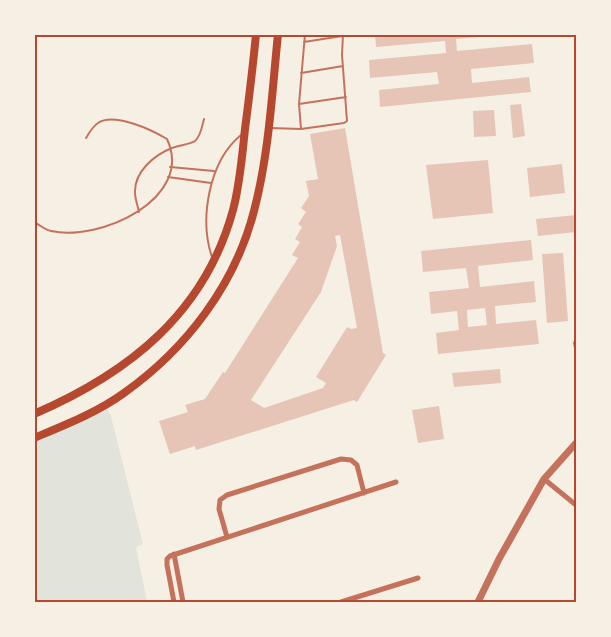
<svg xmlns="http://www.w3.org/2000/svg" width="611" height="637" viewBox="0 0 611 637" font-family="Quicksand,sans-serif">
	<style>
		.green { fill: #e2e4dc }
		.building { fill: #e6c5b7; fill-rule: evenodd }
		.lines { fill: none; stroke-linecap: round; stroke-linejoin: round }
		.service { stroke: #c5725c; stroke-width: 2 }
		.minor { stroke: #c5725c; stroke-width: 5 }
		.tertiary { stroke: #c5725c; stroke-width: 7 }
		.primary { stroke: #b5482f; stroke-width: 8 }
		.neatline { fill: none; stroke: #b5482f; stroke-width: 2 }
	</style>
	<rect width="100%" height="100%" fill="#f6efe4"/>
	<path class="green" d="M 105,405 L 111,416 L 143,544 L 136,547 L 147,602 L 35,602 L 35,438 Z"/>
	<path class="building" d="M 375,34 L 488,34 L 488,36 L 456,39 L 457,51 L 532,44 L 534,63 L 471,69 L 472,83 L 529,77 L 531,92 L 380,107 L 379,90 L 439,84 L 437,72 L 370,78 L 369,60 L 446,53 L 445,41 L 376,47 Z
		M 521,104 L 525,136 L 513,138 L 510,105 Z
		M 494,110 L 496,136 L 474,137 L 473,111 Z
		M 345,128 L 383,353 L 386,355 L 357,402 L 354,400 L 196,450 L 195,446 L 170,454 L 159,421 L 188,412 L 185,405 L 205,399 L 223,372 L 225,373 L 298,258 L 292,255 L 300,242 L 295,239 L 302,227 L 298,224 L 306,212 L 301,208 L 309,196 L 306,181 L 318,179 L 310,134 ZM 340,235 L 357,328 L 351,329 L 347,327 L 316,377 L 326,383 L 323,388 L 264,408 L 251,400 L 321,292 L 337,246 L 335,236 Z
		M 488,160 L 493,213 L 433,219 L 426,165 Z
		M 562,164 L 565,193 L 530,197 L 527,168 Z
		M 576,215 L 576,232 L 538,236 L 536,219 Z
		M 531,240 L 533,260 L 478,266 L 480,287 L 534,281 L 536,302 L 495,306 L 496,324 L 536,320 L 539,344 L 438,354 L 436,333 L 459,330 L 457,311 L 431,314 L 429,292 L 469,288 L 466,268 L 423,272 L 421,251 ZM 485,308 L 487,325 L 468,327 L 467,310 Z
		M 563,253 L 568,321 L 547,323 L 542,254 Z
		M 500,369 L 501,383 L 454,387 L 452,373 Z
		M 439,406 L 444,439 L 418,443 L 412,410 Z"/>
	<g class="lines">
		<path class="service" d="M 304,42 L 342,36
			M 301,73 L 343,66
			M 299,104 L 346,97
			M 270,128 L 301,129 L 344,123 L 347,121 L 342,55 L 343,34
			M 301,129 L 299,104 L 305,34
			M 170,167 L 214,171
			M 168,177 L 211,183
			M 139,212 C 138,206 135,199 135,193 C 134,172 154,155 172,148 C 179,145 189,145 195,141 C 201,136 202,126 204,119
			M 34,222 C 40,225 45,230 51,231 C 99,242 195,199 167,139 C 152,130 114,112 98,123 C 93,126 89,133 86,138
			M 212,257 C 199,219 209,161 241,135
			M 576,338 L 574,343 L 576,353"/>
		<path class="minor" d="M 544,479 L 576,505
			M 227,537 L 219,509 L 220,500 L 227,495 L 341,459 L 351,460 L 357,465 L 364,493
			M 174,554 L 183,602
			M 174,602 L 167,565 L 167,559 L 170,556 L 396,482
			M 341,602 L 418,578"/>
		<path class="tertiary" d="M 478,602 L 499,559 L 544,479 L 576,443"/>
		<path class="primary" d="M 34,414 C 129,373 205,313 233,210 C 240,184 242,156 245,129 C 249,98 253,66 256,34
			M 34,438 C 65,425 98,412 124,393 C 186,349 235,285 254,211 C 269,154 272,93 278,34"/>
	</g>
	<rect width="611" height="637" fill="none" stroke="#f6efe4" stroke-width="72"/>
	<rect x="36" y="36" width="539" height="565" class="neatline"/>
</svg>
